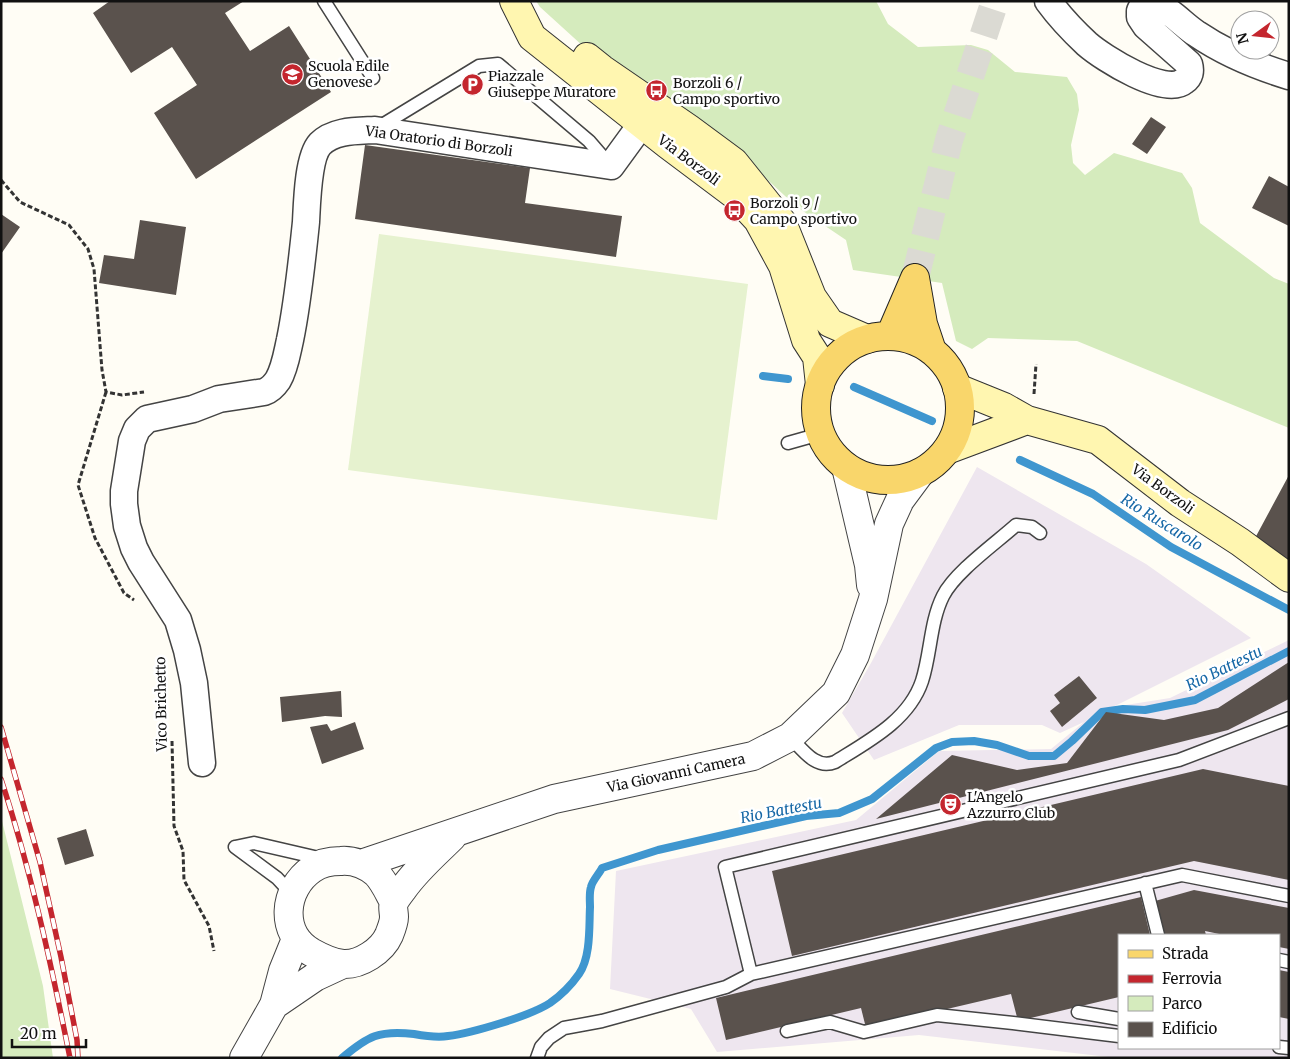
<svg xmlns="http://www.w3.org/2000/svg" width="1290" height="1059" viewBox="0 0 1290 1059" font-family="Merriweather,serif">
	<style>
		.industrial { fill: #eee6ef; fill-rule: evenodd }
		.green { fill: #d5ebbd }
		.pitch { fill: #e6f2cf }
		.lines { fill: none; stroke-linecap: round; stroke-linejoin: round }
		.stream { stroke: #3f96cf; stroke-width: 8 }
		.building { fill: #5a524d }
		.primary-tunnel { stroke: #dbdad3; stroke-width: 28; stroke-dasharray: 28 14; stroke-linecap: butt }
		.service-casing { stroke: #444; stroke-width: 15 }
		.minor-casing { stroke: #444; stroke-width: 29 }
		.tertiary-casing { stroke: #444; stroke-width: 30 }
		.secondary-casing { stroke: #333; stroke-width: 30 }
		.primary-casing { stroke: #222; stroke-width: 30 }
		.path { stroke: #333; stroke-width: 3; stroke-dasharray: 5 2.5; stroke-linecap: butt }
		.service { stroke: #fff; stroke-width: 12 }
		.minor { stroke: #fff; stroke-width: 26 }
		.tertiary { stroke: #fff; stroke-width: 28 }
		.secondary { stroke: #fff6b0; stroke-width: 28 }
		.primary { stroke: #f9d66b; stroke-width: 28 }
		.rail-casing { stroke: #c4262e; stroke-width: 5.5 }
		.rail { stroke: #fff; stroke-width: 4; stroke-dasharray: 11; stroke-linecap: butt }
		.labels { text-anchor: middle; dominant-baseline: central; stroke-width: 5; stroke-linejoin: round; paint-order: stroke }
		.poi-label { font-size: 14px; fill: #111; stroke: #fff; text-anchor: start }
		.street-label { font-size: 14px; fill: #111; stroke: #fff }
		.water-label { font-size: 15px; font-style: italic; fill: #1768a6; stroke: #fff }
	</style>
	<rect width="100%" height="100%" fill="#fffdf5"/>
	<path class="industrial" d="M 977,467 L 1146,564 L 1251,638 L 1113,707 L 1170,698 L 1289,640 L 1289,1058 L 1117,1058 L 919,1035 L 717,1052 L 691,1009 L 610,989 L 616,871 L 856,820 L 939,751 L 1051,749 L 1084,722 L 1060,733 L 1042,725 L 959,725 L 874,760 L 842,713 L 871,663 ZM 1119,935 L 1279,935 L 1279,1048 L 1119,1048 Z"/>
	<path class="green" d="M 536,1 L 876,1 L 888,24 L 918,47 L 971,45 L 988,50 L 1015,72 L 1067,77 L 1077,94 L 1079,110 L 1071,145 L 1073,163 L 1085,175 L 1114,153 L 1182,173 L 1192,188 L 1200,223 L 1274,278 L 1289,284 L 1289,428 L 1077,341 L 988,338 L 972,349 L 956,341 L 942,283 L 853,270 L 846,240 L 797,207 L 748,162 L 584,47 L 540,7 Z
		M 1,817 L 43,986 L 53,1058 L 1,1058 Z"/>
	<path class="pitch" d="M 379,234 L 748,284 L 717,520 L 348,470 Z"/>
	<g class="lines">
		<path class="stream" d="M 763,376 L 788,379
			M 854,387 L 932,421
			M 1020,460 L 1093,494 L 1171,547 L 1289,610
			M 342,1058 C 368,1036 379,1030 414,1034 C 425,1036 437,1038 448,1036 C 472,1033 530,1016 550,1003 C 560,996 572,984 579,974 C 591,957 589,926 590,907 C 590,901 589,893 591,887 C 592,881 599,874 602,868 L 658,850 L 806,816 L 839,813 L 872,799 L 936,748 L 952,742 L 974,741 L 997,745 L 1029,756 L 1054,756 L 1072,741 L 1102,712 L 1123,709 L 1145,710 L 1195,700 L 1289,651"/>
	</g>
	<path class="building" d="M 110,1 L 244,1 L 225,13 L 250,51 L 289,26 L 331,92 L 196,179 L 154,113 L 197,85 L 172,47 L 131,73 L 93,13 Z
		M 1151,117 L 1166,127 L 1147,154 L 1132,144 Z
		M 365,145 L 530,168 L 525,203 L 622,216 L 616,257 L 355,219 Z
		M 1269,176 L 1289,187 L 1289,226 L 1252,208 Z
		M 1,214 L 20,227 L 1,254 Z
		M 140,220 L 186,227 L 176,295 L 99,283 L 104,255 L 134,259 Z
		M 1289,475 L 1289,565 L 1254,540 Z
		M 1289,662 L 1289,699 L 1228,730 L 876,819 L 952,755 L 1017,770 L 1067,763 L 1106,712 L 1164,720 L 1218,708 Z
		M 1079,676 L 1097,698 L 1062,727 L 1050,711 L 1060,703 L 1054,695 Z
		M 341,691 L 342,717 L 325,716 L 282,722 L 280,697 Z
		M 355,722 L 364,749 L 322,764 L 310,727 L 327,724 L 331,731 Z
		M 1203,769 L 1289,786 L 1289,880 L 1194,861 L 792,956 L 772,871 Z
		M 86,829 L 94,856 L 65,865 L 57,838 Z
		M 1194,890 L 1289,908 L 1289,949 L 1279,947 L 1279,935 L 1224,935 L 1205,931 L 1206,935 L 1164,935 L 1155,901 Z
		M 1141,897 L 1150,935 L 1119,935 L 1119,997 L 1018,1021 L 1011,994 L 866,1028 L 861,1008 L 726,1040 L 716,998 Z
		M 1279,970 L 1289,972 L 1289,1019 L 1279,1017 Z"/>
	<g class="lines">
		<path class="primary-tunnel" d="M 915,278 L 949,140 L 995,1"/>
		<defs>
			<path id="service" d="M 324,1 L 373,78
				M 379,127 L 479,66 L 498,64 L 589,141 L 608,163
				M 788,443 L 820,434
				M 1289,718 L 1179,760 L 725,867 L 751,974 L 1182,875 L 1289,896
				M 790,737 C 803,750 816,770 835,762 C 869,741 909,720 922,681 C 931,653 930,622 943,596 C 955,572 996,543 1016,525 L 1032,527 L 1040,533
				M 235,847 L 254,843 L 323,859
				M 235,847 L 277,878 L 291,893
				M 1145,883 L 1158,935
				M 1279,960 L 1289,962
				M 1078,1012 L 1119,1019
				M 787,1031 L 830,1022 L 864,1032 L 937,1015 L 1013,1023 L 1119,1036
				M 1279,1047 L 1289,1048
				M 537,1058 L 541,1047 L 549,1038 L 564,1028 L 602,1021 L 726,987 L 751,974"/>
			<path id="minor" d="M 1048,1 C 1059,16 1073,31 1087,44 C 1103,58 1165,97 1184,81 C 1190,77 1191,71 1189,64 L 1146,26 L 1140,17 L 1140,11 C 1143,4 1149,3 1156,5 C 1171,10 1184,26 1197,34 C 1225,53 1256,66 1289,76
				M 202,763 L 194,683 L 187,650 L 178,620 L 141,562 L 134,548 L 127,526 L 124,504 L 124,491 L 132,441 L 137,429 L 147,419 L 193,409 L 219,399 L 264,392 C 270,390 274,386 278,380 C 285,368 287,353 290,340 C 298,301 302,261 306,222 C 307,203 308,157 320,144 C 334,130 357,131 375,130 L 611,166 L 654,107"/>
			<path id="tertiary" d="M 846,467 L 869,565 L 871,585
				M 361,864 L 554,799 L 753,756 L 790,737 L 836,693 L 855,655 L 873,599 L 889,524 L 900,500 L 920,473
				M 394,902 C 389,893 384,881 376,873 C 366,865 353,860 341,861 C 330,861 320,863 312,869 C 283,889 279,933 311,952 C 320,957 332,963 343,964 C 360,965 382,951 389,935 C 391,930 394,922 394,917 C 394,912 392,906 394,902 C 396,898 400,893 403,889 C 417,869 435,854 452,837
				M 274,1005 L 315,977 L 343,964
				M 244,1058 L 274,1005 L 283,971 L 296,939"/>
			<path id="secondary" d="M 514,1 L 532,37 L 667,144 L 735,195 L 758,220 L 783,266 L 806,340 L 817,357 L 820,385
				M 587,57 L 602,69 L 688,128 L 734,162 L 782,222 L 812,297 L 830,323 L 867,339
				M 957,388 L 1004,407 L 1027,420 L 1098,440 L 1180,503 L 1240,542 L 1289,578
				M 947,450 L 1027,420"/>
			<path id="primary" d="M 915,278 L 923,324 L 932,351
				M 890,336 L 915,278
				M816 408a72 72 0 1 1 144 0a72 72 0 1 1-144 0Z"/>
		</defs>
		<use href="#service" class="service-casing"/>
		<use href="#minor" class="minor-casing"/>
		<use href="#tertiary" class="tertiary-casing"/>
		<use href="#secondary" class="secondary-casing"/>
		<use href="#primary" class="primary-casing"/>
		<path class="path" d="M 1,180 L 20,202 L 69,225 L 88,249 L 94,269 L 102,370 L 106,392 L 122,395 L 144,392
			M 106,392 L 78,485 L 95,538 L 124,593 L 134,600
			M 1034,394 L 1036,364
			M 172,741 L 174,826 L 183,851 L 184,880 L 209,926 L 214,951"/>
		<use href="#service" class="service"/>
		<use href="#minor" class="minor"/>
		<use href="#tertiary" class="tertiary"/>
		<use href="#secondary" class="secondary"/>
		<use href="#primary" class="primary"/>
		<defs>
			<path id="rail" d="M 1,727 L 40,862 L 61,957 L 77,1040 L 78,1058
				M 1,779 C 31,870 51,964 70,1058"/>
		</defs>
		<use href="#rail" class="rail-casing"/>
		<use href="#rail" class="rail"/>
	</g>
	<defs>
		<symbol id="school-disc" viewBox="-11 -11 22 22"><circle r="9.5" fill="#c4262e" stroke="#fff"/><path d="M0-5L7-2L0 1L-7-2ZM-4 1L0 2.5L4 1V4Q0 6-4 4Z" fill="#fff"/></symbol>
		<symbol id="parking-disc" viewBox="-11 -11 22 22"><circle r="9.5" fill="#c4262e" stroke="#fff"/><path d="M-3.5-5.5H1a3.5 3.5 0 0 1 0 7H-1V5.5H-3.5ZM-1-3.4V-.6H.8a1.4 1.4 0 0 0 0-2.8Z" fill="#fff"/></symbol>
		<symbol id="bus-disc" viewBox="-11 -11 22 22"><circle r="9.5" fill="#c4262e" stroke="#fff"/><path d="M-5-6H5V4H4V6H2V4H-2V6H-4V4H-5ZM-3.5-4V0h7V-4ZM-3.5 1.2v1.5H-2V1.2ZM2 1.2v1.5H3.5V1.2Z" fill="#fff"/></symbol>
		<symbol id="theatre-disc" viewBox="-11 -11 22 22"><circle r="9.5" fill="#c4262e" stroke="#fff"/><path d="M-5-5.5Q0-4 5-5.5V0Q5 5 0 6Q-5 5-5 0ZM-3.3-2.5H-1v1.5H-3.3ZM1-2.5H3.3v1.5H1ZM-2.8 1Q0 5.5 2.8 1Z" fill="#fff"/></symbol>
	</defs>
	<g fill-rule="evenodd">
		<use href="#school-disc" x="280" y="62" width="25" height="25"/>
		<use href="#parking-disc" x="460" y="72" width="25" height="25"/>
		<use href="#bus-disc" x="644" y="78" width="25" height="25"/>
		<use href="#bus-disc" x="722" y="198" width="25" height="25"/>
		<use href="#theatre-disc" x="938" y="792" width="25" height="25"/>
	</g>
	<g class="labels">
		<g class="poi-label">
			<text x="308" y="66">Scuola Edile<tspan x="308" dy="16">Genovese</tspan></text>
			<text x="488" y="76">Piazzale<tspan x="488" dy="16">Giuseppe Muratore</tspan></text>
			<text x="673" y="83">Borzoli 6 /<tspan x="673" dy="16">Campo sportivo</tspan></text>
			<text x="750" y="203">Borzoli 9 /<tspan x="750" dy="16">Campo sportivo</tspan></text>
			<text x="967" y="797">L'Angelo<tspan x="967" dy="16">Azzurro Club</tspan></text>
		</g>
		<g class="street-label">
			<text transform="translate(439 141) rotate(8)">Via Oratorio di Borzoli</text>
			<text transform="translate(689 160) rotate(37)">Via Borzoli</text>
			<text transform="translate(1163 489) rotate(36)">Via Borzoli</text>
			<text transform="translate(161 704) rotate(-91)">Vico Brichetto</text>
			<text transform="translate(676 773) rotate(-12)">Via Giovanni Camera</text>
		</g>
		<g class="water-label">
			<text transform="translate(1162 522) rotate(32)">Rio Ruscarolo</text>
			<text transform="translate(1224 668) rotate(-26)">Rio Battestu</text>
			<text transform="translate(781 810) rotate(-11)">Rio Battestu</text>
		</g>
	</g>
	<rect width="1290" height="1059" fill="none" stroke="#111111" stroke-width="5"/>
	<rect x="1118" y="934" width="162" height="115" fill="#ffffff" stroke="#a0a0a0"/>
	<rect x="1128" y="950" width="25" height="8" fill="#f9d66b" stroke="#a0a0a0"/>
	<text x="1162" y="959" font-size="15" fill="#111111">Strada</text>
	<rect x="1128" y="975" width="25" height="8" fill="#c4262e" stroke="#a0a0a0"/>
	<text x="1162" y="984" font-size="15" fill="#111111">Ferrovia</text>
	<rect x="1128" y="996" width="25" height="15" fill="#d5ebbd" stroke="#a0a0a0"/>
	<text x="1162" y="1009" font-size="15" fill="#111111">Parco</text>
	<rect x="1128" y="1022" width="25" height="15" fill="#5a524d" stroke="#a0a0a0"/>
	<text x="1162" y="1034" font-size="15" fill="#111111">Edificio</text>
	<g transform="translate(1255 35) rotate(255)"><circle r="24" fill="#ffffff" stroke="#a0a0a0"/>
	<path d="M0-4L9 19L0 12L-9 19Z" fill="#c4262e"/>
	<text y="-8" font-size="14" font-weight="bold" text-anchor="middle" fill="#111111">N</text>
	</g>
	<path d="M12 1039v8h74v-8" fill="none" stroke="#111111" stroke-width="2.5"/>
	<text x="20" y="1039" font-size="15" fill="#111111" stroke="#ffffff" stroke-width="4" paint-order="stroke">20 m</text>
</svg>
